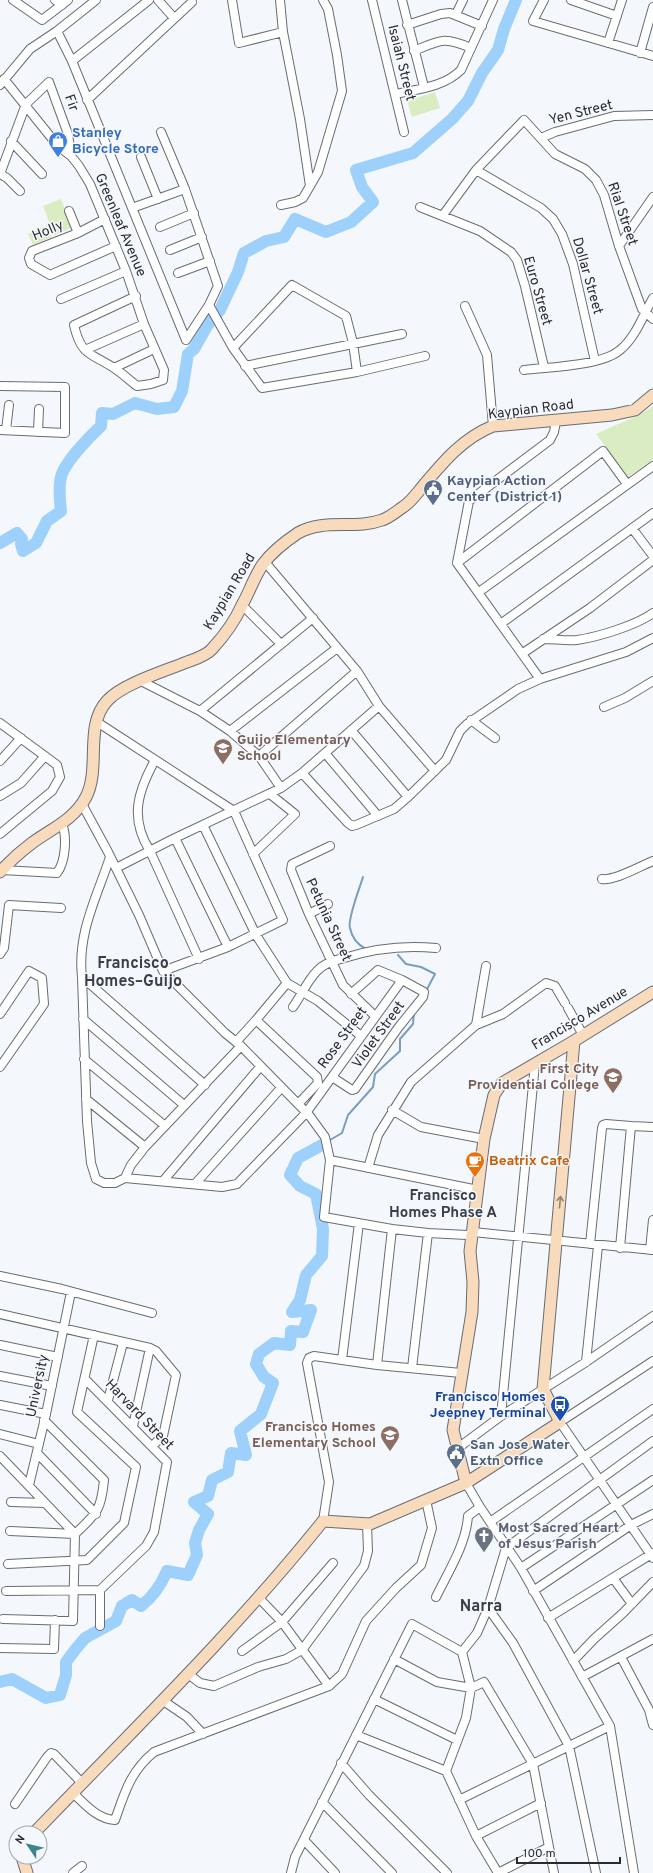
<svg xmlns="http://www.w3.org/2000/svg" width="653" height="1873" viewBox="0 0 653 1873" font-family="Overpass,sans-serif">
	<style>
		.green { fill: #daedc2 }
		.lines { fill: none; stroke-linecap: round; stroke-linejoin: round }
		.stream { stroke: #7a9ebe; stroke-width: 2 }
		.river { stroke: #9dd0fb; stroke-width: 12 }
		.street-casing { stroke: #686c74; stroke-width: 10 }
		.secondary-casing { stroke: #686c74; stroke-width: 13 }
		.street { stroke: #fff; stroke-width: 8 }
		.secondary { stroke: #f8dabc; stroke-width: 11 }
		.oneway { stroke: #908276 }
		.labels { text-anchor: middle; dominant-baseline: central; stroke-width: 3; stroke-linejoin: round; paint-order: stroke }
		.street-label { font-size: 14px; fill: #292b2f; stroke: #f4f8fd }
		.shop-label { font-size: 14px; font-weight: bold; fill: #366cbe; stroke: #f4f8fd; text-anchor: start }
		.service-label { font-size: 14px; font-weight: bold; fill: #4e5e75; stroke: #f4f8fd; text-anchor: start }
		.education-label { font-size: 14px; font-weight: bold; fill: #785e54; stroke: #f4f8fd; text-anchor: end }
		.food-label { font-size: 14px; font-weight: bold; fill: #c56008; stroke: #f4f8fd; text-anchor: start }
		.transit-label { font-size: 14px; font-weight: bold; fill: #164399; stroke: #f4f8fd; text-anchor: end }
		.worship-label { font-size: 14px; font-weight: bold; fill: #5b616d; stroke: #f4f8fd; text-anchor: start }
		.neighbourhood-label { font-size: 15px; font-weight: bold; fill: #3a3f46; stroke: #f4f8fd }
		.quarter-label { font-size: 16px; font-weight: bold; fill: #3a3f46; stroke: #f4f8fd }
	</style>
	<rect width="100%" height="100%" fill="#f4f8fd"/>
	<path class="green" d="M 435,92 L 440,108 L 412,117 L 407,101 Z
		M 61,199 L 72,228 L 54,235 L 43,206 Z
		M 47,226 L 52,237 L 33,245 L 28,234 Z
		M 653,406 L 653,460 L 628,477 L 596,434 C 614,425 637,418 653,406 Z"/>
	<g class="lines">
		<path class="stream" d="M 363,877 C 360,887 347,920 350,928 C 352,938 358,945 366,949
			M 398,955 L 406,964 L 421,967 L 435,974 L 426,991
			M 330,1140 L 342,1133 L 348,1115 L 373,1087 L 375,1074 L 400,1051 L 400,1039 L 413,1024 L 414,1012"/>
		<path class="river" d="M 0,543 L 17,533 L 22,539 L 21,544 L 23,551 L 36,543 L 47,521 L 61,511 C 60,500 58,488 61,477 C 64,463 90,436 101,426 L 102,413 L 113,414 L 135,403 L 157,409 L 174,407 L 182,391 L 188,354 L 194,349 L 207,326 L 220,310 L 238,272 L 244,253 L 266,241 L 284,237 L 295,219 L 326,232 L 351,222 L 373,202 L 362,187 L 356,170 L 413,153 L 452,119 L 468,101 L 482,73 L 498,50 L 504,29 L 516,0
			M 0,1682 L 12,1679 L 46,1698 L 60,1695 L 66,1675 L 66,1662 L 75,1650 L 85,1638 L 116,1621 L 122,1606 L 132,1600 L 141,1606 C 154,1596 161,1585 167,1571 L 188,1575 L 197,1555 L 195,1543 L 199,1530 L 208,1514 L 194,1502 L 208,1496 L 212,1480 L 228,1472 L 231,1453 L 246,1455 L 240,1431 L 261,1414 L 273,1383 L 264,1377 L 256,1364 L 259,1354 L 274,1343 L 290,1345 L 291,1331 L 303,1332 L 311,1310 L 292,1312 L 300,1300 L 306,1275 L 322,1256 L 323,1229 L 316,1194 L 300,1186 L 290,1175 L 298,1158 L 322,1145"/>
		<defs>
			<path id="street" d="M 13,0 L 42,20 L 68,0
				M 55,0 L 62,5
				M 158,0 L 174,18
				M 232,0 L 239,43 L 283,32 L 280,0
				M 372,0 L 404,132
				M 402,0 L 424,87
				M 544,0 L 533,21 L 653,56
				M 571,0 L 617,16
				M 456,14 L 463,0
				M 407,25 L 441,14 L 450,13 L 482,26
				M 57,31 L 72,61 L 186,340
				M 608,43 L 622,0
				M 414,51 C 440,40 444,36 471,48
				M 640,53 L 653,7
				M 72,61 L 149,0
				M 4,79 L 58,146 L 71,156 L 79,166 L 90,184 L 126,271 L 144,324 L 164,370 L 163,380 L 151,384 L 137,386 C 129,380 122,373 114,368 C 91,353 81,356 74,325 L 136,296
				M 0,85 L 30,49 L 57,31 L 96,0
				M 396,94 C 418,89 444,87 461,70 L 493,0
				M 87,100 L 192,2
				M 161,132 L 185,189 L 218,286 L 209,305 L 186,340
				M 541,138 L 555,132 L 614,116 L 653,115
				M 11,141 L 42,174
				M 141,157 L 158,199
				M 476,170 L 541,208 L 553,219 L 562,234 L 573,264 L 595,361
				M 310,186 L 318,172 L 342,91 L 337,55 L 328,9 L 323,0
				M 20,191 L 7,178 L 0,174 L 26,104 L 49,82 L 68,134 L 71,156
				M 281,205 L 295,202 L 303,198 L 310,186 L 300,119 L 283,32
				M 420,207 L 480,231 L 511,252 L 517,260 L 525,286 L 544,367
				M 132,208 L 185,189
				M 69,211 L 78,233
				M 443,215 L 476,170 L 524,120 L 555,154 L 585,169 L 596,180 L 604,195 L 619,246 L 642,309 L 653,319
				M 105,219 L 78,233 L 32,251 L 29,258 L 31,264 L 50,275 L 116,246
				M 160,227 L 194,213
				M 619,246 L 653,197
				M 170,250 L 202,237
				M 178,273 L 210,261
				M 61,299 L 126,271
				M 209,305 L 233,348 L 262,388 L 357,372 L 425,356
				M 465,306 L 487,355 L 493,426
				M 233,348 L 292,285 L 346,316 L 353,343 L 357,372
				M 85,350 L 144,324
				M 245,366 L 402,334
				M 114,368 L 154,349
				M 524,370 C 548,367 602,366 620,350 C 636,337 643,315 653,298
				M 0,386 L 65,387 L 65,433 L 0,430
				M 6,430 L 9,405
				M 38,432 L 39,409
				M 632,528 L 653,556
				M 265,562 L 357,671 L 379,706 L 435,771
				M 457,563 L 603,451 L 627,484
				M 479,592 L 653,466
				M 242,605 L 281,644
				M 502,623 L 653,513
				M 543,639 C 554,639 566,641 577,640 C 598,637 637,625 653,613
				M 523,653 L 590,608 L 653,560
				M 540,679 L 457,563 L 469,501 L 550,440 L 554,432 L 556,421
				M 141,681 L 200,711
				M 604,707 L 625,698 L 653,681
				M 471,720 L 495,738
				M 97,722 L 234,811 L 283,920 L 228,947 L 163,971
				M 0,723 L 57,765 L 60,777 L 52,791 L 0,834
				M 351,730 L 408,797
				M 230,731 L 337,648
				M 325,753 L 378,816
				M 259,756 L 357,671
				M 155,760 C 138,791 129,818 150,851 L 199,959
				M 0,761 L 21,738
				M 302,773 L 348,823 L 352,826 L 356,825 L 394,809 L 408,797 L 446,760 L 460,731 L 467,724 L 518,689 L 540,679 L 626,652 L 653,638
				M 281,788 L 259,756 L 230,731 L 200,711 L 313,618
				M 0,796 L 21,783 L 45,756
				M 82,804 L 108,852 L 139,915 L 163,971 L 225,1033 L 241,1046 L 298,1104 L 309,1115 L 325,1137 L 330,1160 L 324,1217 L 392,1229 L 428,1233 L 467,1235 L 473,1232 L 653,1250
				M 203,825 L 256,935 L 287,983 L 256,1020
				M 175,838 L 228,947
				M 330,846 L 292,864 L 291,870 L 309,914 L 343,985 L 375,1016
				M 253,854 L 295,814 L 270,794
				M 110,857 C 97,897 77,933 82,977 L 87,1121 L 91,1163 L 96,1179 L 104,1183 L 115,1183 L 125,1178 L 131,1165 L 145,1147 L 241,1046
				M 116,868 L 175,838 L 281,788 L 302,773 L 379,706
				M 2,870 L 57,873 C 66,861 67,836 62,824
				M 602,879 C 615,881 640,866 653,861
				M 309,914 L 328,904
				M 0,954 L 4,948 L 9,905 L 61,908
				M 486,966 L 476,1025 L 503,1014 L 546,983 L 555,986 L 565,1003
				M 82,977 L 205,1085
				M 287,983 L 318,1001 L 361,1036
				M 293,1007 C 301,996 307,981 317,971 C 323,964 335,960 344,958 C 375,948 405,945 436,948
				M 568,1008 L 583,1035
				M 0,1014 L 29,971 L 42,978 L 44,1004 L 0,1067
				M 83,1019 L 184,1105
				M 236,1042 L 256,1020 L 317,1077 L 318,1083 L 298,1104
				M 84,1059 L 164,1125
				M 332,1077 L 352,1090 L 355,1089 L 398,1028 L 423,997 L 424,992 L 402,980 L 378,970 L 351,994
				M 86,1099 L 145,1147
				M 392,1110 L 421,1127 L 484,1139
				M 330,1160 L 478,1190
				M 368,1168 L 378,1135 L 411,1082 L 476,1025
				M 125,1178 L 222,1187 L 237,1184 L 306,1113 L 402,980
				M 163,1181 L 260,1067
				M 195,1184 L 281,1088
				M 590,1244 L 602,1128 L 603,1125 L 606,1124 L 631,1126
				M 620,1248 L 631,1126 L 653,1127
				M 650,1250 L 653,1220
				M 0,1276 L 62,1289 L 152,1313
				M 0,1314 L 150,1348 L 156,1351 L 176,1375 L 163,1436 L 152,1446
				M 0,1345 L 58,1357
				M 342,1360 L 359,1223
				M 653,1361 L 560,1422 L 653,1558
				M 586,1362 L 598,1246
				M 377,1365 L 392,1229
				M 412,1368 L 428,1233
				M 0,1376 L 52,1386
				M 108,1400 L 123,1343
				M 0,1405 L 46,1414
				M 501,1416 L 535,1064
				M 44,1420 L 104,1480 C 101,1511 97,1513 75,1534
				M 133,1426 L 150,1348
				M 0,1434 L 39,1444
				M 458,1448 L 501,1416 L 586,1362 L 653,1316
				M 37,1453 L 96,1514
				M 0,1456 L 75,1534
				M 466,1483 L 480,1507 L 521,1568 L 610,1726 L 634,1873
				M 29,1485 L 46,1414 L 71,1292
				M 11,1502 L 45,1503
				M 323,1521 L 329,1482 L 307,1363 L 309,1358 L 314,1356 L 377,1365 L 461,1373
				M 490,1522 L 653,1409
				M 10,1531 L 75,1534
				M 8,1564 L 87,1560 L 124,1523 L 136,1467 L 77,1412 L 94,1335
				M 521,1568 L 653,1480
				M 613,1578 L 632,1604
				M 6,1591 L 100,1590 L 146,1546 L 154,1532 L 167,1462 L 85,1379
				M 533,1591 L 631,1525 L 653,1514
				M 258,1597 L 282,1622 L 329,1686
				M 436,1597 C 448,1572 466,1545 468,1516 L 480,1507
				M 488,1608 L 513,1643 L 569,1746 L 596,1873
				M 548,1618 L 653,1553
				M 3,1619 L 73,1621 L 75,1534
				M 100,1626 L 100,1590
				M 0,1648 L 54,1649 L 55,1620
				M 242,1651 L 282,1622 L 333,1563
				M 621,1657 L 649,1710 L 653,1725
				M 394,1659 L 437,1682 L 471,1688 L 484,1682 L 533,1764 L 554,1873
				M 573,1661 L 594,1639 L 623,1613 L 653,1582
				M 187,1673 L 200,1683 L 214,1686 L 258,1667 L 286,1659 L 302,1650 L 364,1566 L 368,1551 L 367,1524
				M 582,1677 L 653,1639
				M 374,1699 L 457,1740
				M 162,1700 L 187,1717 L 203,1734
				M 356,1735 L 446,1771
				M 341,1763 L 369,1795 L 447,1873
				M 73,1793 C 85,1804 97,1819 115,1820 C 125,1792 130,1772 154,1752 L 329,1686 L 342,1674 L 366,1621 L 396,1588 L 421,1565 L 432,1528 L 426,1500
				M 459,1800 L 610,1726
				M 322,1802 L 392,1873
				M 15,1804 L 47,1757 L 51,1753 L 54,1754 L 82,1783
				M 476,1836 L 541,1803
				M 304,1840 L 335,1873
				M 73,1873 L 82,1866
				M 291,1873 L 295,1857 L 412,1624 L 462,1652
				M 498,1873 L 476,1836 L 446,1771 L 466,1718 L 471,1688 L 462,1652 L 477,1633 L 488,1608 L 506,1548 L 653,1441
				M 498,1873 L 549,1847"/>
			<path id="secondary" d="M 0,872 C 10,861 20,852 32,843 C 51,829 74,820 86,797 C 101,768 84,726 107,701 C 122,684 165,671 187,662 C 195,659 206,656 212,649 C 224,636 235,621 242,605 C 250,591 254,577 263,564 C 272,552 286,541 298,533 C 324,518 355,530 382,520 C 389,518 397,511 403,507 C 411,502 417,493 423,486 C 443,462 463,438 493,426 L 612,415 L 635,410 L 653,395
				M 466,1483 L 453,1430 L 472,1312 L 473,1282 L 470,1251 L 484,1139 L 494,1095 L 502,1083 L 574,1041 L 653,992
				M 34,1833 C 132,1731 235,1631 323,1521 L 370,1524 L 466,1483 L 560,1422 L 543,1389 L 574,1041
				M 22,1857 L 27,1873"/>
		</defs>
		<use href="#street" class="street-casing"/>
		<use href="#secondary" class="secondary-casing"/>
		<use href="#street" class="street"/>
		<use href="#secondary" class="secondary"/>
	</g>
	<defs><path id="oneway-shaft" d="M-6 0H5M1.5-3L5.5 0L1.5 3" fill="none" stroke-width="1.6" stroke-linecap="round" stroke-linejoin="round"/></defs>
	<use class="oneway" href="#oneway-shaft" transform="translate(560 1202) rotate(-85)"/>
	<defs>
		<symbol id="shop-pin" viewBox="-11 -11 22 30"><path d="M0 17L-7.5 6A9.5 9.5 0 1 1 7.5 6Z" fill="#3f7fe0" stroke="#f4f8fd"/><path d="M-5-2.5h2.3a2.7 3.5 0 0 1 5.4 0H5L5.5 6h-11ZM-1.5-2.5h3a1.5 2.3 0 0 0-3 0Z" fill="#fff"/></symbol>
		<symbol id="civic-pin" viewBox="-11 -11 22 30"><path d="M0 17L-7.5 6A9.5 9.5 0 1 1 7.5 6Z" fill="#5c6f8a" stroke="#f4f8fd"/><path d="M-.6-6.5H3V-4.5H.6V-3L4-1V1h2V6H-6V1h2V-1L-.6-3ZM-1.2 2.5V6h2.4V2.5Z" fill="#fff"/></symbol>
		<symbol id="school-pin" viewBox="-11 -11 22 30"><path d="M0 17L-7.5 6A9.5 9.5 0 1 1 7.5 6Z" fill="#8d6e63" stroke="#f4f8fd"/><path d="M0-5L7-2L0 1L-7-2ZM-4 1L0 2.5L4 1V4Q0 6-4 4Z" fill="#fff"/></symbol>
		<symbol id="university-pin" viewBox="-11 -11 22 30"><path d="M0 17L-7.5 6A9.5 9.5 0 1 1 7.5 6Z" fill="#8d6e63" stroke="#f4f8fd"/><path d="M0-5L7-2L0 1L-7-2ZM-4 1L0 2.5L4 1V4Q0 6-4 4Z" fill="#fff"/></symbol>
		<symbol id="cafe-pin" viewBox="-11 -11 22 30"><path d="M0 17L-7.5 6A9.5 9.5 0 1 1 7.5 6Z" fill="#e8710a" stroke="#f4f8fd"/><path d="M-5.5-4.5H6V0H3Q3 3.5 0 3.5H-2.5Q-5.5 3.5-5.5 0ZM3-3.2v2h1.7v-2ZM-6 4.5H4V6H-6Z" fill="#fff"/></symbol>
		<symbol id="bus-pin" viewBox="-11 -11 22 30"><path d="M0 17L-7.5 6A9.5 9.5 0 1 1 7.5 6Z" fill="#1a4fb4" stroke="#f4f8fd"/><path d="M-5-6H5V4H4V6H2V4H-2V6H-4V4H-5ZM-3.5-4V0h7V-4ZM-3.5 1.2v1.5H-2V1.2ZM2 1.2v1.5H3.5V1.2Z" fill="#fff"/></symbol>
		<symbol id="church-pin" viewBox="-11 -11 22 30"><path d="M0 17L-7.5 6A9.5 9.5 0 1 1 7.5 6Z" fill="#6b7280" stroke="#f4f8fd"/><path d="M-1.2-6h2.4v3.5h3.3v2.4h-3.3V6h-2.4V-.1h-3.3v-2.4h3.3Z" fill="#fff"/></symbol>
	</defs>
	<g fill-rule="evenodd">
		<use href="#shop-pin" x="47" y="130" width="22" height="30"/>
		<use href="#civic-pin" x="422" y="478" width="22" height="30"/>
		<use href="#school-pin" x="212" y="737" width="22" height="30"/>
		<use href="#university-pin" x="602" y="1066" width="22" height="30"/>
		<use href="#cafe-pin" x="464" y="1150" width="22" height="30"/>
		<use href="#bus-pin" x="549" y="1394" width="22" height="30"/>
		<use href="#school-pin" x="379" y="1424" width="22" height="30"/>
		<use href="#civic-pin" x="445" y="1442" width="22" height="30"/>
		<use href="#church-pin" x="473" y="1525" width="22" height="30"/>
	</g>
	<g class="labels">
		<g class="street-label">
			<text transform="translate(401 63) rotate(76)">Isaiah Street</text>
			<text transform="translate(71 103) rotate(70)">Fir</text>
			<text transform="translate(581 113) rotate(-14)">Yen Street</text>
			<text transform="translate(622 214) rotate(71)">Rial Street</text>
			<text transform="translate(120 225) rotate(67)">Greenleaf Avenue</text>
			<text transform="translate(48 231) rotate(-23)">Holly</text>
			<text transform="translate(587 276) rotate(74)">Dollar Street</text>
			<text transform="translate(537 291) rotate(74)">Euro Street</text>
			<text transform="translate(531 410) rotate(-7)">Kaypian Road</text>
			<text transform="translate(230 592) rotate(-59)">Kaypian Road</text>
			<text transform="translate(328 920) rotate(65)">Petunia Street</text>
			<text transform="translate(580 1019) rotate(-31)">Francisco Avenue</text>
			<text transform="translate(379 1035) rotate(-54)">Violet Street</text>
			<text transform="translate(343 1038) rotate(-54)">Rose Street</text>
			<text transform="translate(38 1386) rotate(-78)">University</text>
			<text transform="translate(139 1415) rotate(46)">Harvard Street</text>
		</g>
		<g class="shop-label">
			<text x="72" y="133">Stanley<tspan x="72" dy="16">Bicycle Store</tspan></text>
		</g>
		<g class="service-label">
			<text x="447" y="481">Kaypian Action<tspan x="447" dy="16">Center (District 1)</tspan></text>
			<text x="470" y="1445">San Jose Water<tspan x="470" dy="16">Extn Office</tspan></text>
		</g>
		<g class="education-label">
			<text x="237" y="740" text-anchor="start">Guijo Elementary<tspan x="237" dy="16">School</tspan></text>
			<text x="599" y="1069">First City<tspan x="599" dy="16">Providential College</tspan></text>
			<text x="376" y="1427">Francisco Homes<tspan x="376" dy="16">Elementary School</tspan></text>
		</g>
		<g class="food-label">
			<text x="489" y="1161">Beatrix Cafe</text>
		</g>
		<g class="transit-label">
			<text x="546" y="1397">Francisco Homes<tspan x="546" dy="16">Jeepney Terminal</tspan></text>
		</g>
		<g class="worship-label">
			<text x="498" y="1528">Most Sacred Heart<tspan x="498" dy="16">of Jesus Parish</tspan></text>
		</g>
		<g class="neighbourhood-label">
			<text x="443" y="1196">Francisco<tspan x="443" dy="17">Homes Phase A</tspan></text>
		</g>
		<g class="quarter-label">
			<text x="133" y="964">Francisco<tspan x="133" dy="18">Homes–Guijo</tspan></text>
			<text x="481" y="1607">Narra</text>
		</g>
	</g>
	<g transform="translate(28 1845) rotate(305)"><circle r="19" fill="#f4f8fd" stroke="#a3a6ab"/>
	<path d="M0-3L7 15L0 10L-7 15Z" fill="#3c8589"/>
	<text y="-6" font-size="11" font-weight="bold" text-anchor="middle" fill="#292b2f">N</text>
	</g>
	<path d="M517 1857v6h103v-6" fill="none" stroke="#292b2f" stroke-width="2"/>
	<text x="523" y="1857" font-size="12" fill="#292b2f" stroke="#f4f8fd" stroke-width="3" paint-order="stroke">100 m</text>
</svg>
